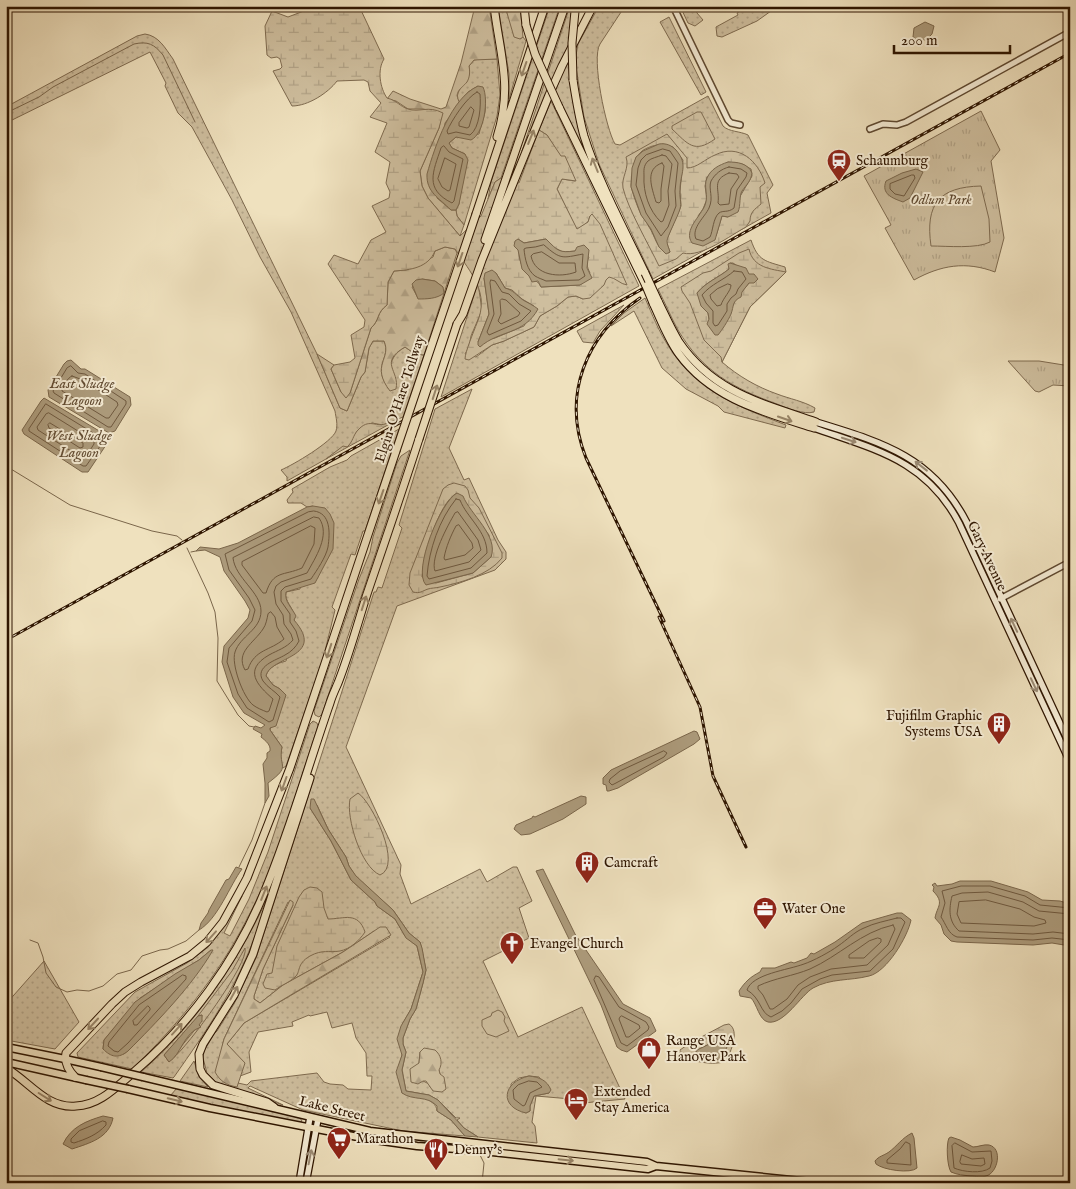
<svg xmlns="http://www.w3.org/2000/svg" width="1076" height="1189" viewBox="0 0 1076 1189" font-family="'IM FELL English',serif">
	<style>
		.grass { fill: url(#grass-dots); stroke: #7e6a4f; fill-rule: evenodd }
		.forest { fill: url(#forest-firs); stroke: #7e6a4f; fill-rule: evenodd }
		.wetland { fill: url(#wetland-marsh); stroke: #7e6a4f; fill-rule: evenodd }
		.park { fill: url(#park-tufts); stroke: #7e6a4f }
		.pitch { fill: #cebe9e; stroke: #7e6a4f }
		.water { fill: #ad9c7d; stroke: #7a664b }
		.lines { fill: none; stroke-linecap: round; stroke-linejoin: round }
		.shore { stroke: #6e583e; stroke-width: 1 }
		.stream { stroke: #7a664b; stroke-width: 1 }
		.tertiary-casing { stroke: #5e4830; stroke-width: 8 }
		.secondary-casing { stroke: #2e1500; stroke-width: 8 }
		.primary-casing { stroke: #2e1500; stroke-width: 9 }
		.trunk-casing { stroke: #2e1500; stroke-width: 9 }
		.motorway-casing { stroke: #2e1500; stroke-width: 9 }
		.tertiary { stroke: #f5ecd5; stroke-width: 5 }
		.secondary { stroke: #f5ecd5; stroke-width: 5.5 }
		.primary { stroke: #efe1be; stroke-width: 6 }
		.trunk { stroke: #efe1be; stroke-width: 6 }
		.motorway { stroke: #efe1be; stroke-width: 7 }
		.rail-casing { stroke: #2e1500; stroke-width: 3 }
		.rail { stroke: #f5ecd5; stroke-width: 1; stroke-dasharray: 4; stroke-linecap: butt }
		.primary-bridge-casing { stroke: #2e1500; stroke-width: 9; stroke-linecap: butt }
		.motorway-bridge-casing { stroke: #2e1500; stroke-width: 9; stroke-linecap: butt }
		.primary-bridge { stroke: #efe1be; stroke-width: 6 }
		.motorway-bridge { stroke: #efe1be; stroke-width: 7 }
		.oneway { stroke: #988568 }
		.oneway2 { stroke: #9b8b75 }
		.labels { text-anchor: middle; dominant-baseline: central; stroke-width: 4; stroke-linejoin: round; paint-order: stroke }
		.poi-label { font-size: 14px; fill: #2e1500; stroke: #f5ecd5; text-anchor: start }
		.park-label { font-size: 14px; font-style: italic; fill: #5e482f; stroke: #f5ecd5 }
		.street-label { font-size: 14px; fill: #2e1500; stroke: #f5ecd5 }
		.water-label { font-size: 15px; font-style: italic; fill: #614b32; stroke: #f5ecd5 }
	</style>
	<defs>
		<pattern id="grass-dots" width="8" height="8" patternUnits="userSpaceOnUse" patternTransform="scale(1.25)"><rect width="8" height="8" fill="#cebe9e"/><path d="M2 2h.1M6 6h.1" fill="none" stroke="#b1a286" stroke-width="1.8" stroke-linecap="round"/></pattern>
		<pattern id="forest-firs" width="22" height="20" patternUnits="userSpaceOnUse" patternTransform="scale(1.25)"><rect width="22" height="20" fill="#cebe9e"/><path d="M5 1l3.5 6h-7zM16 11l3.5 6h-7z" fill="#b1a286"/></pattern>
		<pattern id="wetland-marsh" width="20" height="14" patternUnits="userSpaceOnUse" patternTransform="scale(1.25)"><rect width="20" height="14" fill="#cebe9e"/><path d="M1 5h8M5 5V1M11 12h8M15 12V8" fill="none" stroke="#b1a286"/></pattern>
		<pattern id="park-tufts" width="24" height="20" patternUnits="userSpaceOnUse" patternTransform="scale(1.25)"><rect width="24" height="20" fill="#cebe9e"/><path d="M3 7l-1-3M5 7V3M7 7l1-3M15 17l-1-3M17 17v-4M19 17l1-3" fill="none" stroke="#b1a286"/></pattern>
	</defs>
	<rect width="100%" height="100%" fill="#efe1be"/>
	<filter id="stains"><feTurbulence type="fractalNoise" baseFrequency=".004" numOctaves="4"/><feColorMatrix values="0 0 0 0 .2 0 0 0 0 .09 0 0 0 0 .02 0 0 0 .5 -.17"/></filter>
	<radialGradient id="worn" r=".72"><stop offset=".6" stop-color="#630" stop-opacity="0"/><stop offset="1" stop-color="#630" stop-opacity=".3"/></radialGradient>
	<path class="grass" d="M 498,6 L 505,6 L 506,11 L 520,39 L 523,37 L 526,41 L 509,99 L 509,74 Z
		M 550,6 L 560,6 L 501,178 L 495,182 L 488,199 L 491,182 Z
		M 570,6 L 572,6 L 568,47 L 541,105 L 522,151 Z
		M 599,6 L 625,6 L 600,44 C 591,58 606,129 615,144 L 620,145 L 708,96 L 723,126 C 729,132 740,131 748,135 L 773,185 L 767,193 L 771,213 L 653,279 L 599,164 L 584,117 L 575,61 L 578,44 Z
		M 680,6 L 694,6 L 697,13 L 703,20 L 695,26 L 688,23 Z
		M 748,6 L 778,6 L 757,21 L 722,37 L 717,36 L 716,27 L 738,15 L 737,13 Z
		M 669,17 L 706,92 L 701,95 L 660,22 Z
		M 145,34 C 159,36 165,48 173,59 L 317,354 L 340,408 L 347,411 L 361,377 L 365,372 L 369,348 L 373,341 L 384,341 C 392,359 370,365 390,390 C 391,371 386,358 405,347 L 415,354 L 424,355 L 403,417 L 383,425 L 372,423 L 357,431 L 352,443 L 347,447 L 343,447 L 326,459 L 287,481 L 287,477 L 281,470 C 293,465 332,442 336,431 C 338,424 336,418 335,411 L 291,312 L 260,257 L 232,200 L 192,127 L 178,113 L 165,86 L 166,83 L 150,52 L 6,123 L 6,107 L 137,36 Z
		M 480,59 L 497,59 L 500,95 L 497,116 L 464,225 L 457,216 L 456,210 L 459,204 L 465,154 L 452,148 L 449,143 L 456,137 L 479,134 C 485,109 490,111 478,86 L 468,92 L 460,103 L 457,98 C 459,82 471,85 469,66 L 474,60 Z
		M 568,60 C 571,103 580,130 594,170 L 592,171 L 555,91 Z
		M 551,101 L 639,286 L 441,397 L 478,283 L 482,310 L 471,336 L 469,347 L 465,354 L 476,357 L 492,345 L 504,341 L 534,327 L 540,316 L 557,306 L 568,297 L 576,296 L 583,299 L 609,276 L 616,278 L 624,284 L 590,216 L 588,222 L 577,230 L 557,189 L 562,179 L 575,181 L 547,135 L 539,130 Z
		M 751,240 C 758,261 765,261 785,267 L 786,272 L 750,307 L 722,362 C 738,376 757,387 777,394 C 790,399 803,401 815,408 L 814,412 C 804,415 787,408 777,404 C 733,388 703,372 678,330 C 671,317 665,303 658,289 Z
		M 645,298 C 652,314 659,332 669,347 C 697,392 739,407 786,425 L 785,428 L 724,412 L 718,406 L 686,389 L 662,368 L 634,311 L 611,326 L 624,313 Z
		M 472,389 L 449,448 L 464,480 L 469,478 L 498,540 L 506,552 L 506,559 L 495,570 L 397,606 L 346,747 L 401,865 L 400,874 L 411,904 L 480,869 L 487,882 L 513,867 L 517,867 L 532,901 L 519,908 L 529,938 L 483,961 L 518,1037 L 582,1007 L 625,1099 L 583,1103 L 583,1100 L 536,1096 L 532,1122 L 535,1126 L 537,1143 L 478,1137 L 464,1128 L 457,1120 L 460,1118 L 456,1118 L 438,1100 L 429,1095 L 406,1091 L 402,1070 L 406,1052 L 403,1044 L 403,1038 L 410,1019 L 416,1009 L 423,983 L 426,970 L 422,950 L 420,942 L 409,933 L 393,910 L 356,877 L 349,866 L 346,857 L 328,829 L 317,805 L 310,808 L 331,841 L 351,880 L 375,902 L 377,906 L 395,919 L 405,936 L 417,946 L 423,972 L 411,1009 L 403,1023 L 402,1055 L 399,1067 L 402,1093 C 413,1096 436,1097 437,1111 L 451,1120 L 465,1136 L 403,1131 L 303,1110 L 250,1086 L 248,1088 L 283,1105 L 217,1083 L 207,1073 L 203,1058 L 204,1051 L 214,1034 L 217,1031 L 234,1004 L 256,958 L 374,592 L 376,592 L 378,587 L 382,588 L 402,528 L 399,525 L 435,409 ZM 288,902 L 293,905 L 263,969 L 254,996 L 254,999 L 260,1003 L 283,985 L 343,952 L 374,931 L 390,937 L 244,1023 L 227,1044 L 244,1063 L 240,1076 L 251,1072 L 249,1052 L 258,1032 L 293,1026 L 292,1022 L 309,1015 L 310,1016 L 327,1012 L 332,1028 L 352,1023 L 356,1038 L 366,1053 L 367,1076 L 372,1076 L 371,1090 L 348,1089 L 343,1085 L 330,1084 L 324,1082 L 317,1073 L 251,1081 L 247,1085 L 238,1083 L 236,1087 L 221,1053 L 224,1039 ZM 420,1052 L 439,1070 L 440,1074 L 430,1087 L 429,1084 L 423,1081 L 415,1067 L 419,1063 ZM 529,1076 L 539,1077 L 549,1093 L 534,1096 L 530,1106 L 530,1111 L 526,1113 L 513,1106 L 511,1084 L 519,1078 Z
		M 399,429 L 365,531 L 363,531 L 355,555 L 351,554 L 332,607 L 335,610 L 323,659 L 286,766 L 283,768 L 280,757 L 282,747 L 270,730 L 280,689 L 273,685 L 266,676 C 268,667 278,663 286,661 C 289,647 294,631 294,617 C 294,607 284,602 286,592 L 300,589 L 313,506 L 307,507 L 301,503 L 288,503 L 287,500 L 293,492 L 292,489 L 330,467 L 347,460 L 351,456 Z
		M 857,440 C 866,442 875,444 883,447 C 932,464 956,507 976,550 L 946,498 L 928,478 L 899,457 Z
		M 410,450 L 322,714 L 319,717 L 315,715 L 314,711 L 359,579 L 370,552 L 373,537 L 397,463 L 401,456 Z
		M 313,721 L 317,723 L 318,726 C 296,791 279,859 247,919 C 218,976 178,1025 132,1069 L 78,1057 L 77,1053 L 135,992 L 187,963 L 207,948 L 224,927 L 242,896 L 224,933 L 230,936 L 249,899 L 268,852 L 310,724 ZM 211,950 L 209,956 L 192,979 L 132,1047 L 124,1054 L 103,1049 L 104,1040 L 140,998 L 199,960 Z
		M 266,901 C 266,910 260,923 256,933 C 237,987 207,1030 174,1077 L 173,1078 L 141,1072 C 195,1025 236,965 266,901 ZM 192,1024 L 169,1062 L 164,1055 Z
		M 44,961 L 79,1022 L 55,1049 L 6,1040 L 6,1004 Z
		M 194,1061 L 199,1077 L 208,1087 L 180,1081 Z
		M 177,1088 L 300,1118 L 302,1121 L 299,1123 L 170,1096 Z"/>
	<path class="forest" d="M 475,6 L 489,6 L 497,59 L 474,60 L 469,66 C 470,71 470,77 467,82 C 461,89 453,92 460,103 L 445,123 L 437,198 L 451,210 L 456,210 L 457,216 L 464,225 L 460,236 L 428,198 L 422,186 L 420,171 L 439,128 L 442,113 L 423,109 L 408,109 L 396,101 L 387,99 L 393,91 L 410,99 L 441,109 L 446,107 L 461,63 Z
		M 505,6 L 520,6 L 523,37 L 520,39 L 514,37 Z
		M 445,247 L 455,249 L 457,253 L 424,355 L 415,354 L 405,347 C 378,363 400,370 396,389 L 390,391 C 370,365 392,359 384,341 L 373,341 L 369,348 L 365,372 L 361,377 L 347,411 L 340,408 L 317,354 L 334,365 L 331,369 L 341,392 L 350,393 L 371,328 C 380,320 376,313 387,305 L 388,282 L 394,271 L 406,270 L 433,257 L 435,251 ZM 422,279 L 435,281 L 443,287 C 435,298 432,299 418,298 L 412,287 Z
		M 290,900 L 293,902 L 293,905 L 263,969 L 254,996 L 254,999 L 260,1003 L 283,985 L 343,952 L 380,927 L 386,927 L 391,935 L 244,1023 L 227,1044 L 245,1063 L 237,1087 C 226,1085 220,1081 215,1072 L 224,1039 Z
		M 424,1048 L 435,1050 C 441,1055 443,1063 439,1070 L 440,1074 L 444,1077 L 446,1089 L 442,1092 L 433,1091 L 426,1081 L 423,1081 L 418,1084 L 411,1082 L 410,1069 L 419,1063 L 420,1052 Z"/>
	<path class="wetland" d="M 317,6 L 359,6 L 384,59 C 377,70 380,88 387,98 C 398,101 399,106 408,109 C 419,113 428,105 443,113 L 439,128 L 420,171 L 422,186 L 428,198 L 460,236 L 481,216 L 495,182 L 501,178 L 519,183 L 539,130 L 547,135 L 561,156 L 565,156 L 576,181 L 562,179 L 557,189 L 577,229 L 588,222 L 590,216 L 592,214 L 600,224 L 627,285 C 620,284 616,278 609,277 L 606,280 L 604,285 L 590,298 L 583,299 L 576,296 L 568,297 L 557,306 L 540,316 L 534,327 L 504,341 L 492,345 L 469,360 L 465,359 C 465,352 474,331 477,323 C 490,293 471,273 455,249 L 445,247 L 435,251 C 428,268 410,270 394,271 L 388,282 L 387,305 C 376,313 380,320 371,328 L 350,393 L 346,398 L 341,392 L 331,369 L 334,365 L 350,362 L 355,358 L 351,335 L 364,327 L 365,320 L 328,264 L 334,255 L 358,264 L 371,240 L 386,232 L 372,206 L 389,198 L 390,192 L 386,183 L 390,162 L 375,152 L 387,123 L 370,117 L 381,103 L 370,91 L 368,82 L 364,80 L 337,81 C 328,93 308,106 292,106 L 273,71 L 280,69 L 282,67 L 280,59 L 277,57 L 271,58 L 267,55 L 265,26 L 272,11 L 288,17 ZM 518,239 L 524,243 L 546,239 L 553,247 L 563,252 L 576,251 L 589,257 C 586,263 587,267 590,273 L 580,285 L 541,287 C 538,281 534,280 530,276 C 518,267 519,252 518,239 ZM 496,273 L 505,288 L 512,290 L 522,299 L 534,306 L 524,326 L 495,338 L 478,342 L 489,314 L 484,278 Z
		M 697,112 L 701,112 L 715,139 C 694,154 688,144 672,129 L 672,126 Z
		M 667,134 L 687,158 L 687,168 C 697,168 705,159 715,155 C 739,143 758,161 765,183 L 760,187 L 761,204 C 755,209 750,212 750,221 L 746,227 C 731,235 701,258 683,253 L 676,259 L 659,266 C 649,245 628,209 623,188 C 621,177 630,168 626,157 ZM 663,144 L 673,147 L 683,160 L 680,191 L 681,206 L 666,241 L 670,252 L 669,253 C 657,252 655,235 649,227 C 647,222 643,218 641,214 C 638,209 631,189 631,185 C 632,174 633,160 641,152 C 646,147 656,145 663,144 ZM 728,162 L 742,164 L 751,169 L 752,176 L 728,217 L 722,216 L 716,236 L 698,216 L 703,209 L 707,199 L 705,186 L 707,177 Z
		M 749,249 C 753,268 771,269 786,272 L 750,307 L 722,362 L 721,357 L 704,340 L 690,303 L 682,291 L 681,287 L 703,273 L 711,271 L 739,253 ZM 730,263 L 733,263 L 749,274 L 749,283 L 735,300 L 720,330 L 709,319 L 708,313 L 697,293 C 706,282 718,278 729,269 Z
		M 624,305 L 600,331 L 593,343 L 583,342 L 577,331 Z
		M 397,420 L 326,459 L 343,446 L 347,447 C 353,442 353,435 358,430 C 369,418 375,427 385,424 C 390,423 392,421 397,420 Z
		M 454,483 L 465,486 L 468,490 L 470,498 L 479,508 L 502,553 L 502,558 C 489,575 460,583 440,587 C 436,588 431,588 428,589 C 422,591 420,594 413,592 L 409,585 L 410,573 L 443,489 L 448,485 ZM 457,493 L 489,535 L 491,557 L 473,573 L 436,583 L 422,577 C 424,556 438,503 457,493 Z
		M 358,793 C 372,802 403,866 380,875 C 361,867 346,818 350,799 Z
		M 310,887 L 317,888 L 322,892 L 324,908 L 328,919 C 344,919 358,911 365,932 C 359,941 350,949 340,951 C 328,953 323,949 310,956 C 296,964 301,972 295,977 C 289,983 281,985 275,990 L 265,988 L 263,984 L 267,974 L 272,973 L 277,946 L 299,897 L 304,890 Z
		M 245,948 C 250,962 187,1048 173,1058 C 179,1046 202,1026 202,1015 L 198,1016 L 232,971 Z
		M 729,1024 C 740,1031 731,1051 726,1061 C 716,1066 687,1062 680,1053 L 680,1050 L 690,1043 L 724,1025 ZM 720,1039 L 706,1058 L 702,1055 L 697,1056 L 695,1054 L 697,1050 Z"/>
	<path class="park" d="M 981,111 L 1000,150 L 991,161 L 1004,238 L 995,272 C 966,261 941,265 914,280 L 885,228 L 891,225 L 889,221 L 864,176 Z
		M 1008,361 L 1039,361 L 1070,366 L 1070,386 L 1053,385 L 1039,392 L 1035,391 Z"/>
	<path class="pitch" d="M 981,186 L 989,219 L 990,242 C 977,249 947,246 931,246 C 925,204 939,187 981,186 Z
		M 498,1010 L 502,1012 L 505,1017 L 504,1021 L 509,1031 L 496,1037 L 487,1034 L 482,1026 L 482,1020 L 491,1016 L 492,1013 Z"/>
	<path class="water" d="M 925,22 L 934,26 L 932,34 L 926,40 L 916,39 L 913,37 L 914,28 Z
		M 478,86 L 483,87 C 489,100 484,134 471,140 L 456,137 L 449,143 L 452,148 L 465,154 L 468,160 L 459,204 L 456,210 L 451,210 C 439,198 426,192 427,174 C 435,146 451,98 478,86 Z
		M 659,144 C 666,143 671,145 676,150 C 689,165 680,173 680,190 C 679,196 682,203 680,209 C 678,216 667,237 667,241 C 667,245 669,248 670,252 L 666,254 L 659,247 L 651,229 L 641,215 L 631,187 L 632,168 L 636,157 L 643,151 Z
		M 728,162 C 737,162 748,163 752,173 C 751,181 747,184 742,191 C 739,196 741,205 738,212 L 728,217 L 722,216 L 715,240 L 703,246 L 692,243 C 683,230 701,216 705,205 C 709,195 703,187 707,178 C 711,169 719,165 728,162 Z
		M 916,169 L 923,172 L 910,198 L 903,202 C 892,198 881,194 886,181 L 902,173 Z
		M 518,239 L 524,243 L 546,239 C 558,251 559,253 575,251 L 577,247 L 584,245 L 589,250 L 587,268 L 592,278 L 580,285 L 541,287 L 538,281 L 532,282 L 529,276 L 522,269 L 518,250 L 514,246 L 515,241 Z
		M 730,263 L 746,268 L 749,274 L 754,274 L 758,279 L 754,283 L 749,283 L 742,292 L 741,297 C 732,301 734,306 731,314 C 728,321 722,330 718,335 L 715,335 L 707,324 L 709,319 L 708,313 L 701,306 L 697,293 C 706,282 718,278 729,269 L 728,264 Z
		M 492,270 L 496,273 L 505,288 C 513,290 516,295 523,300 C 528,303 533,305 538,309 C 524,335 499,330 480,347 L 478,345 L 478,342 L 489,314 L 484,278 L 485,273 Z
		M 422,279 L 435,281 L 443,287 L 444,293 C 437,299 426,299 418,299 L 412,284 L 416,280 Z
		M 71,360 L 81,369 L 85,369 L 130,397 L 131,405 L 115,431 L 109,433 L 49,397 L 48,390 L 64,364 L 67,361 Z
		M 44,398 L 106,435 L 108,442 L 88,472 L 82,472 L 24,434 L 22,430 L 41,401 Z
		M 457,493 L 463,496 C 470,514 499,536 491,557 L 473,573 L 426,585 C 412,571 441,501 457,493 Z
		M 313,506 L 325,508 L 330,514 L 334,523 L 333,549 L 315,583 L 286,592 C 284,601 292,608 296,616 L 294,620 C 327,658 270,656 266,676 L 273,685 L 280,689 L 286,695 L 276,726 L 270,728 L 270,730 L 282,747 C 278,769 292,765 268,783 L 269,796 L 265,803 L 265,783 L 263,764 L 267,758 L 267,753 L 270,751 C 271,745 266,741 261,737 L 262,734 L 253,729 L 255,726 L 261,728 L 265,725 L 244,713 L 233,697 L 222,662 L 224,646 L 248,618 L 250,610 L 245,601 L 224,571 L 220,557 L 205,550 L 196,551 L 200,547 L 219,549 L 238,543 L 307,507 Z
		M 694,731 L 697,732 L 700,739 L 694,744 L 618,788 L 609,791 L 607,791 L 606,785 L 603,784 L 603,778 L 611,770 Z
		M 581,796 L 586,797 L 586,804 L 563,819 L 530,834 L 521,835 L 514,829 L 516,825 L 532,818 L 533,816 L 535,817 Z
		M 311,799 L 314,799 L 328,829 L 346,857 L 349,866 L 356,876 L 393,910 L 409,933 L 420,942 L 422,948 L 426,970 L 423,983 L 416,1009 L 410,1019 L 403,1038 L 403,1044 L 406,1052 L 402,1070 L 406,1091 L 429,1095 L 438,1100 L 464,1128 L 478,1137 L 465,1136 L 451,1120 L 437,1111 L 437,1106 C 427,1095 413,1101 402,1093 L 396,1072 L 402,1055 L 397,1039 L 401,1026 L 411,1009 L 423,972 L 417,946 L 406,938 L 395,919 L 377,906 L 375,902 L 351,880 L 331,841 L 310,808 Z
		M 236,867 L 242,869 C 230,885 218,919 199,930 L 201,923 L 208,913 L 209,910 L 226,880 L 229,879 Z
		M 543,869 L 575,934 L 623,1004 L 650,1018 L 656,1031 L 627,1052 L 621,1050 L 617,1047 L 601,1005 L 536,871 Z
		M 960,881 L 991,881 L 1028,892 L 1042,900 L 1060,901 L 1070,904 L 1070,946 L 1052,943 L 1033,945 L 957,942 L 951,941 L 944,934 L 941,925 L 935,918 C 937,906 945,903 933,891 L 934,887 L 932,885 L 935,883 L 937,886 L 952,884 Z
		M 897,913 L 902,913 L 911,920 C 908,936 887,972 869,976 C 850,981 831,978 813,988 C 801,995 784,1025 768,1022 C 759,1020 757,1004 751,998 L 740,996 L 739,991 C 745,982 750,977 760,972 L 762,968 L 775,968 L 791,962 L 794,963 L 807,958 L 811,953 L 814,954 L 835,942 L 862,923 Z
		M 211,950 L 213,950 C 193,985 156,1023 128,1051 C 118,1059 111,1057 103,1049 L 104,1040 L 135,1002 L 175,974 L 199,960 Z
		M 202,1015 L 202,1021 L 199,1025 L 201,1027 C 184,1032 181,1055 169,1062 L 164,1055 L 198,1016 Z
		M 720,1039 L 726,1040 L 728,1044 L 722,1060 L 709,1059 L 702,1055 L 697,1056 L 695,1054 L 697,1050 Z
		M 529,1076 C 539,1077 547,1080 551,1090 L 549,1093 L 534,1096 L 530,1106 L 530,1111 L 526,1113 C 499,1107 502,1082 529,1076 Z
		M 103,1116 L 113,1118 C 109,1138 90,1143 72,1149 L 63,1144 C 71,1127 86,1121 103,1116 Z
		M 912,1133 L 914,1138 L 917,1168 C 911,1174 883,1170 876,1164 L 875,1161 C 879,1156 883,1156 889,1152 C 897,1146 902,1138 912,1133 Z
		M 951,1137 L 960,1140 L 973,1147 C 978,1147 984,1144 989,1145 C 1003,1148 998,1173 986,1176 C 981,1178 976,1176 970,1176 C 963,1175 958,1175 951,1172 C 947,1166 946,1144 949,1138 Z"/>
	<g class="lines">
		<path class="shore" d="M 477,92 L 480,94 C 481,105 480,128 470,135 L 456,132 L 448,134 L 447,131 C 452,120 466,98 477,92 Z
			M 471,107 L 474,110 L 469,127 L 467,128 L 459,126 L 459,123 Z
			M 444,146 L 449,152 L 463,159 L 454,201 L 452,203 C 424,189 433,172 441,148 Z
			M 663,149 L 670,151 L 678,163 L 675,191 L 676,206 L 668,227 L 661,236 L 646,213 L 636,185 L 638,168 L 641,160 L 646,155 Z
			M 662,155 L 666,156 L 672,164 L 668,191 L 669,205 L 663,221 L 661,222 C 649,211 643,192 644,176 C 644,171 643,166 648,161 C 651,158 658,157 662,155 Z
			M 445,158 L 456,164 L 450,190 L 448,191 L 442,187 L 438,179 Z
			M 662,163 L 664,166 L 661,189 L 661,201 L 659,203 L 656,202 C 652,188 644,169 662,163 Z
			M 729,167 L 741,169 L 747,173 L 746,177 L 737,190 L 734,208 C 728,213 723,210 719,213 C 713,218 713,231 710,237 L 703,241 L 696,239 C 691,228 705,217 709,208 C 714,197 708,189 711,181 C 715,174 721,169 729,167 Z
			M 729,173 L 737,174 L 739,177 L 731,189 L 729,204 L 720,205 L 718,203 C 720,189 711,180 729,173 Z
			M 912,175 L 914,175 L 915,178 L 904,196 L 895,194 L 890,189 L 890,184 Z
			M 544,245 C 561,260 562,258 583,254 L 582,268 L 585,276 L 579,280 L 546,281 C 542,279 538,278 535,276 C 527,270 525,259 524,249 L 526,248 L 535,247 Z
			M 542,252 L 559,263 L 575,263 L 576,272 C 560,278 535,276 531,256 L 533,254 Z
			M 734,271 L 742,272 L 746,279 L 738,289 L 736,294 L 731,298 L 727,304 L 727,311 L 718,325 L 715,326 L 713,323 L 713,311 L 706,303 L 702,295 C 711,284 724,280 734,271 Z
			M 491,280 L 495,281 L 502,292 L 509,294 L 519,304 L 531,311 L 521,321 L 489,335 L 487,332 L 494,314 L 490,283 Z
			M 728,284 L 731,285 C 731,291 723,298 721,305 L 717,306 L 711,299 L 710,295 L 717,289 Z
			M 502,299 L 506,300 L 520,313 L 518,316 L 501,324 L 498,321 L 501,314 L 500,301 Z
			M 71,366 L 78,373 L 85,374 L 126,401 L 126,404 L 111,427 L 108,427 L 54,393 L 53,391 L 67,368 Z
			M 72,376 L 83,380 L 117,402 L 118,405 L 109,418 L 106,418 L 62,391 C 62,387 68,377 72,376 Z
			M 46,404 L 103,439 L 103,442 L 86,466 L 83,466 L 29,431 L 29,429 Z
			M 49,413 L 94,441 L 94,444 L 85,458 L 82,458 L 38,430 L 37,427 L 46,414 Z
			M 50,423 L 83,443 L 83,447 L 80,448 L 49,428 L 48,425 Z
			M 456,499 L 460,500 C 467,518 487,531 487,553 L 471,568 L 429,579 L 427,576 C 429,550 439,520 456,499 Z
			M 314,511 C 331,513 330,533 328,547 C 326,557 317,570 311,579 L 285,587 L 281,591 L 281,601 L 290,614 L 290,622 L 296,631 L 299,641 C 296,647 291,652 285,655 C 277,660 254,666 263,681 C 268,688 275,691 280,697 L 273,720 L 269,722 L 247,708 L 238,694 L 227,662 L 229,648 L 252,621 L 255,610 L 249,598 L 229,570 L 225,554 L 308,512 Z
			M 458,512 L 478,540 L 481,550 L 469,562 L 435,571 C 430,558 448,525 455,513 Z
			M 314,517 L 319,518 C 331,535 315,558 307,573 L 281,582 L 276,586 L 274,592 L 276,604 L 283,615 L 284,624 L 291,634 L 293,640 C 286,648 278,650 269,655 C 243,670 257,685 273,699 L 269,711 L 267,712 C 262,710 257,708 253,705 C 243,697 231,664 235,652 C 240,636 261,630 261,611 C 261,592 235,578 233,558 Z
			M 459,525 L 472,543 L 473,548 L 465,555 L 445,560 L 444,558 C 446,547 451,535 456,526 Z
			M 311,526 L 315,528 L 314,544 L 302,568 C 284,576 273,570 266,593 L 263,593 L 242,565 L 242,562 Z
			M 271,612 L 275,617 L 277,627 L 284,639 C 270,651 255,649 248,669 L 245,670 C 235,652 254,643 263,629 C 266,625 267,619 268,614 Z
			M 664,751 L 667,753 L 664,757 L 616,783 L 612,785 L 609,782 L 610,779 L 620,771 Z
			M 986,900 L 1020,909 L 1034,917 L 1045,920 L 1046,923 L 1034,926 L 961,923 L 957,914 L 959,902 Z
			M 1070,908 L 1040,905 L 1025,896 L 990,886 L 961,886 L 942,891 L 945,903 L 941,917 C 946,924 948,934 957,937 L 1033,940 L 1052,938 L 1070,940
			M 1070,914 L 1039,911 L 1023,902 L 988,892 L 962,893 L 952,896 C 949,909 948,921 959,931 L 1033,934 L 1053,932 L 1070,934
			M 897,918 L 901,918 L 905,922 L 893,949 L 870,971 L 832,975 L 820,979 L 802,989 L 791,1003 L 782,1011 L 771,1017 C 760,1013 761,998 747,990 C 752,974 788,970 804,964 C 813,961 830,952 838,946 C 847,940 854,932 864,928 C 874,923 886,921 897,918 Z
			M 893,925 L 895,929 L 888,945 L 867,965 L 831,969 L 810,977 L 798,985 L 787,999 L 773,1009 L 770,1009 L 763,995 L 758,989 L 758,986 C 775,978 793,976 810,969 C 839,956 861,932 893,925 Z
			M 878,938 L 881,939 L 881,942 L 864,958 L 849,958 L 849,955 L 869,941 Z
			M 183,975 L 186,976 L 186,979 L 128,1043 L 118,1052 L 114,1051 L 108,1046 L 109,1042 L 139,1005 Z
			M 596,976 L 599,977 L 619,1007 L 646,1022 L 649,1027 L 648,1030 L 627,1046 L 621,1043 L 594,980 Z
			M 148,1006 L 150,1008 L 150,1010 L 137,1025 L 134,1025 L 133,1021 Z
			M 622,1016 L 639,1025 L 640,1028 L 629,1037 L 626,1037 L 619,1019 L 620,1017 Z
			M 529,1081 L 537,1082 L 542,1087 L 530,1093 L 525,1105 L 523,1106 L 514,1099 L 513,1090 L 518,1085 Z
			M 103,1121 L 106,1122 L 106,1125 C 97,1135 86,1139 74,1143 L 71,1142 L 71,1139 L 79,1131 Z
			M 906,1142 L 910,1144 L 911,1165 L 887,1163 L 887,1160 L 900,1149 Z
			M 955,1143 L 972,1152 L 991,1151 L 992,1161 L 990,1168 C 982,1174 963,1172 954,1168 L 952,1146 Z
			M 962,1155 L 972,1159 L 984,1158 L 985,1164 L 981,1166 L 961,1164 L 960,1162 Z"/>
		<path class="stream" d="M 6,113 L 39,97 L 53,87 L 134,44 C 148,41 154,44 163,55 L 195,122
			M 6,466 L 70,505 L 152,531 L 177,536 L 182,540
			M 187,548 L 208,593 L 215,612 L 218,638 L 217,681 L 238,715 L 249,726 L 254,727
			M 191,552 L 196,551
			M 239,867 L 252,840 L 265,803
			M 30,940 L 38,943 L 43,957 L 46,973 L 56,987 L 67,992 L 77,990 L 89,991 L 103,986 L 117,974 L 131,970 L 142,956 L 160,950 L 168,949 L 186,941 L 199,930
			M 479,1153 L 484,1163 L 482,1183"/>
		<defs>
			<path id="tertiary" d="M 673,6 L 728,120 L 731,123 L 740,125
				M 870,129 L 883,124 L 897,125 L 906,122 L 1070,32
				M 1000,599 L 1070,562"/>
			<path id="secondary" d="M 816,422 C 881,442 932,456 966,521 L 1070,745
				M 814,428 C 876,450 926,460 959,523 L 1070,762
				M 299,1183 L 310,1117
				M 306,1183 L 318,1119"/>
			<path id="primary" d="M 65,1059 L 101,1067
				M 6,1062 L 86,1080
				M 143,1077 L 370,1131 L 647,1162 L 656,1166 L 821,1183
				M 128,1089 L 210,1108 L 368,1139 L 417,1146 L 483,1151 L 648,1169 L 656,1166"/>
			<path id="trunk" d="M 6,1047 L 65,1059"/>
			<path id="motorway" d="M 494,6 C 500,56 513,86 497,137
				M 524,6 L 526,25
				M 573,80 C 576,99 579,118 584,136 C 599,183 624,229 645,273
				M 559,107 L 646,286
				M 476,214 L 545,6
				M 485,240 L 565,6
				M 658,301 C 665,315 671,329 679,342 C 714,393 762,403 816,422
				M 653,303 C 661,320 668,339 679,354 C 712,399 764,412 814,428
				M 457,324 L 463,314 L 482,260 L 549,95 L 562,66 L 593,6
				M 6,1068 C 29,1081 46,1109 76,1106 C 100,1105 116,1087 134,1072 C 189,1025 236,961 264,893 C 290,831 308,766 330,703 C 332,696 335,690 338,683 C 349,655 357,626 366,597 C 384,544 402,492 419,439
				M 75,1077 C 68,1070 64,1063 66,1053 L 112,1004 L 125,992 L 141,982 L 190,956 L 207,942 L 223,922 L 239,893 L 247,878 L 290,768 L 396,451
				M 274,1107 L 267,1102 L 213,1085 L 203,1075 L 200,1069 L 199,1054 L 203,1044 L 234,995 L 253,954 L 310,778"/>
		</defs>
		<use href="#tertiary" class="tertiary-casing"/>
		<use href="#secondary" class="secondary-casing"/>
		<use href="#primary" class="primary-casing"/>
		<use href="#trunk" class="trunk-casing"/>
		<use href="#motorway" class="motorway-casing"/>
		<use href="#tertiary" class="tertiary"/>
		<use href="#secondary" class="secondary"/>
		<use href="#primary" class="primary"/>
		<use href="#trunk" class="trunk"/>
		<use href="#motorway" class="motorway"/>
		<defs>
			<path id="rail" d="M 640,298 C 586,335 561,395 586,458 L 664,621
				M 659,617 L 700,707 L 713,776 L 746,847
				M 6,640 L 1070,53"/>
		</defs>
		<use href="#rail" class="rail-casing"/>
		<use href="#rail" class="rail"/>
		<defs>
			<path id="primary-bridge" d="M 101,1067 L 143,1077
				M 86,1080 L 128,1089"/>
			<path id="motorway-bridge" d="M 526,25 L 535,54 L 559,107
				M 573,80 L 572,43 L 575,11
				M 645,273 L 658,301
				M 646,286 L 653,303
				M 419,439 L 457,324
				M 396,451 L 476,214"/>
		</defs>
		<use href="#primary-bridge" class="primary-bridge-casing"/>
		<use href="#motorway-bridge" class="motorway-bridge-casing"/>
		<use href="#primary-bridge" class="primary-bridge"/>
		<use href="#motorway-bridge" class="motorway-bridge"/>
	</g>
	<defs><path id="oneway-shaft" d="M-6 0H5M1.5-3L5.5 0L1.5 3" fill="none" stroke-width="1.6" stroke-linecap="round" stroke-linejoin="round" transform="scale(1.25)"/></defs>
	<g class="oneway">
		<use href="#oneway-shaft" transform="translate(524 69) rotate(109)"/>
		<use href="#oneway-shaft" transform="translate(531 137) rotate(-68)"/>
		<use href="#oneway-shaft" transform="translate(595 165) rotate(-112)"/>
		<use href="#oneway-shaft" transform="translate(460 260) rotate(109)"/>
		<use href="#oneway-shaft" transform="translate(435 392) rotate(-72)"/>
		<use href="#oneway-shaft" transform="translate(785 419) rotate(19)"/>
		<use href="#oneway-shaft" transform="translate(381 497) rotate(109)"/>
		<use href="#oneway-shaft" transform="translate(364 603) rotate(-72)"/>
		<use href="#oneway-shaft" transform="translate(329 651) rotate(108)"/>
		<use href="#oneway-shaft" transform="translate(284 784) rotate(110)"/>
		<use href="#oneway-shaft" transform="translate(264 893) rotate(-68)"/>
		<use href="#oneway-shaft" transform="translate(211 937) rotate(132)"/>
		<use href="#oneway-shaft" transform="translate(234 993) rotate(-61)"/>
		<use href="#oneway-shaft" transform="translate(93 1024) rotate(133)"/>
		<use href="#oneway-shaft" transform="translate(177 1029) rotate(-48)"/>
		<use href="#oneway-shaft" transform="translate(45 1097) rotate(32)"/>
		<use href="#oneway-shaft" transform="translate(175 1100) rotate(13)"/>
		<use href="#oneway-shaft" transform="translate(566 1160) rotate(6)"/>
	</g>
	<g class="oneway2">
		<use href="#oneway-shaft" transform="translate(849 440) rotate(18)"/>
		<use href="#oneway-shaft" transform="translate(921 466) rotate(-142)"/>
		<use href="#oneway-shaft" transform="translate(1014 625) rotate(-115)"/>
		<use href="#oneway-shaft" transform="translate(1034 685) rotate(65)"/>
		<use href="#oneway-shaft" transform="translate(310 1157) rotate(-79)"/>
	</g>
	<defs>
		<symbol id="station-pin" viewBox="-11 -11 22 30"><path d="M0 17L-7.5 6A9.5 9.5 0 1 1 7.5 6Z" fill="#8f2418" stroke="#f5ecd5"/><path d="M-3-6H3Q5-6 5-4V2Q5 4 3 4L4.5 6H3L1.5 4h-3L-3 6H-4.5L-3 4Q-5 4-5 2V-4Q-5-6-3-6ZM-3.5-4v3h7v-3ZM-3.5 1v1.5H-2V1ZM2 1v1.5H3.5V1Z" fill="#fff"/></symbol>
		<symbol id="building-pin" viewBox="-11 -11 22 30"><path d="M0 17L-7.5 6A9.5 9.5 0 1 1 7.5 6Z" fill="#8f2418" stroke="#f5ecd5"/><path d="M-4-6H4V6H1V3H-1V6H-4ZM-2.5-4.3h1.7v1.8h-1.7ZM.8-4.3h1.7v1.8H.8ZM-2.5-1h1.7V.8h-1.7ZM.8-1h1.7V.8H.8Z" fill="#fff"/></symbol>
		<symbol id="office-pin" viewBox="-11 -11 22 30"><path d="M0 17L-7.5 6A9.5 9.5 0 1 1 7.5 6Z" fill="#8f2418" stroke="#f5ecd5"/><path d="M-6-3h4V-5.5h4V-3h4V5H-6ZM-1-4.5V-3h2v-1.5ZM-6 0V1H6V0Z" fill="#fff"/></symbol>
		<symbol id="church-pin" viewBox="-11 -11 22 30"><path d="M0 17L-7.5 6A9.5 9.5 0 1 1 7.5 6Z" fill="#8f2418" stroke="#f5ecd5"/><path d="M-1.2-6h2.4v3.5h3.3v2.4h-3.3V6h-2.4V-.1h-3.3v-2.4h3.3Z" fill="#fff"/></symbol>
		<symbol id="shop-pin" viewBox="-11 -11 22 30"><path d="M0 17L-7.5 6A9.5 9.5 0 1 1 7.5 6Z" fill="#8f2418" stroke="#f5ecd5"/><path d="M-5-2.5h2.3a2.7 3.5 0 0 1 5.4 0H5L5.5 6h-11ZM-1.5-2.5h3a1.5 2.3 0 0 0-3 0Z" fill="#fff"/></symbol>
		<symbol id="hotel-pin" viewBox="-11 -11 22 30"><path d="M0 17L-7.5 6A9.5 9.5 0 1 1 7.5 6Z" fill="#8f2418" stroke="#f5ecd5"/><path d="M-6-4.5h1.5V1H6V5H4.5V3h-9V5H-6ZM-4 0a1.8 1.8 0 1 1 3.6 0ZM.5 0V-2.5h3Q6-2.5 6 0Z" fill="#fff"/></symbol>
		<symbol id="supermarket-pin" viewBox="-11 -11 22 30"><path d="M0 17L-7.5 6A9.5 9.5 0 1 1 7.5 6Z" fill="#8f2418" stroke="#f5ecd5"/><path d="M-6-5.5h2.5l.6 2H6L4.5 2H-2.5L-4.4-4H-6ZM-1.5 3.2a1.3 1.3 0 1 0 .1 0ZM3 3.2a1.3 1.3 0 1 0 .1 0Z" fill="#fff"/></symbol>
		<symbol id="restaurant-pin" viewBox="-11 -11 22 30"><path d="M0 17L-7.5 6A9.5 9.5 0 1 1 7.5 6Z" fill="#8f2418" stroke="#f5ecd5"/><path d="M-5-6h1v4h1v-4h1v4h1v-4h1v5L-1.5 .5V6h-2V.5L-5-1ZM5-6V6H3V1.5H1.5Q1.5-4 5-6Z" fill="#fff"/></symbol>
	</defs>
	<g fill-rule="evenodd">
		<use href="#station-pin" x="825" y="147" width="28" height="38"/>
		<use href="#building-pin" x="985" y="710" width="28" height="38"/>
		<use href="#building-pin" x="573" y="849" width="28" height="38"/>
		<use href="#office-pin" x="751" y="895" width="28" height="38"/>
		<use href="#church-pin" x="498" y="930" width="28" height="38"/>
		<use href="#shop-pin" x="635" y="1035" width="28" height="38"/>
		<use href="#hotel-pin" x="562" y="1086" width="28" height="38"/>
		<use href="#supermarket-pin" x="325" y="1125" width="28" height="38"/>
		<use href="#restaurant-pin" x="422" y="1136" width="28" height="38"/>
	</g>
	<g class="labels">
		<g class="poi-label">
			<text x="856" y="161">Schaumburg</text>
			<text x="982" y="716" text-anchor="end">Fujifilm Graphic<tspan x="982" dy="16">Systems USA</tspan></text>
			<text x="604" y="863">Camcraft</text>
			<text x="782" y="909">Water One</text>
			<text x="530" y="944">Evangel Church</text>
			<text x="666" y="1041">Range USA<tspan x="666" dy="16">Hanover Park</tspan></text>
			<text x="594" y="1092">Extended<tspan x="594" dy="16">Stay America</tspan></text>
			<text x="356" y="1139">Marathon</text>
			<text x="454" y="1150">Denny's</text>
		</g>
		<g class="park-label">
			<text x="941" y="200">Odlum Park</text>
		</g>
		<g class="street-label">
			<text transform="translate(400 399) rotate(-72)">Elgin-O'Hare Tollway</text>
			<text transform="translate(987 556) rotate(65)">Gary Avenue</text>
			<text transform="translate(332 1109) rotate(14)">Lake Street</text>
		</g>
		<g class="water-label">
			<text x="82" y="383">East Sludge<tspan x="82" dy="17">Lagoon</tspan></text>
			<text x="79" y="435">West Sludge<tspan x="79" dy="17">Lagoon</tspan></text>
		</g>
	</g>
	<rect width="1076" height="1189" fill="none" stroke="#efe1be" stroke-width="25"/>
	<rect x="8" y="8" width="1061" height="1174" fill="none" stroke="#2e1500" stroke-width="2.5"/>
	<rect x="12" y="12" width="1051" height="1164" fill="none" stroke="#2e1500"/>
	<path d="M894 45v8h116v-8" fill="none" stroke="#2e1500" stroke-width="2.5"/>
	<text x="901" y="45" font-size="15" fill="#2e1500" stroke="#f5ecd5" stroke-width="4" paint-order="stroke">200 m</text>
	<rect width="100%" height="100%" filter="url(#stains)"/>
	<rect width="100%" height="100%" fill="url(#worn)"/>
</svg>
